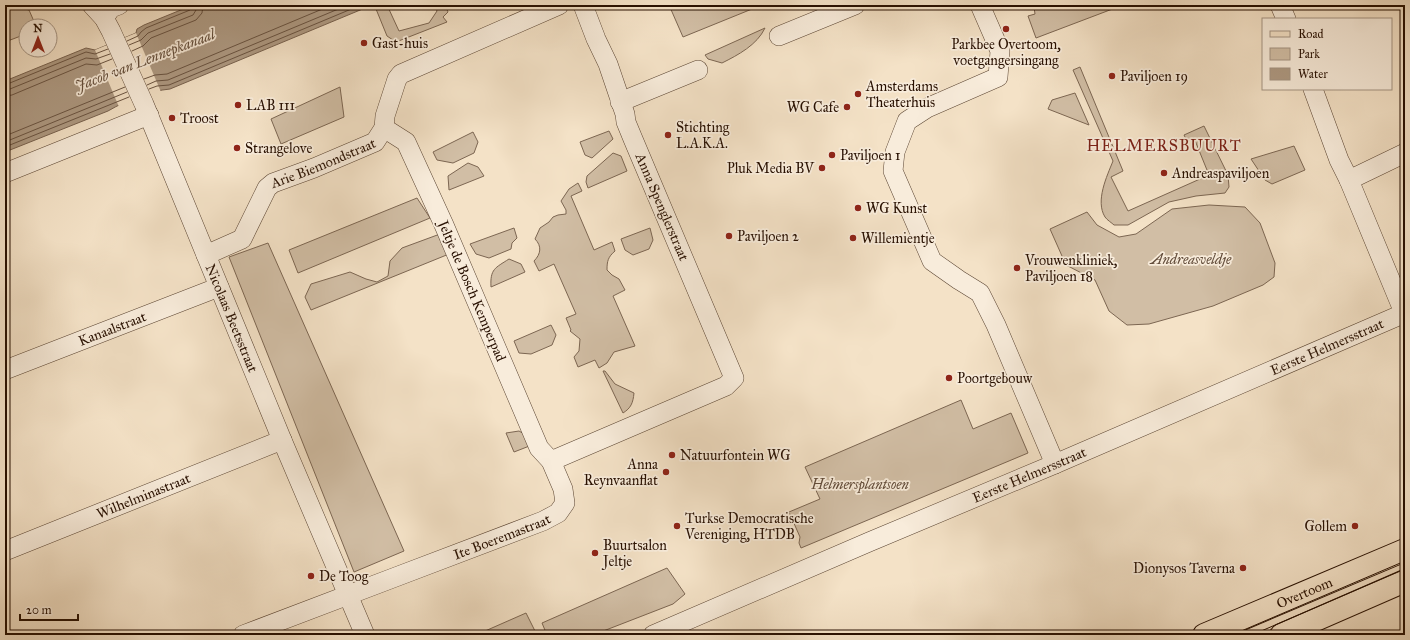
<svg xmlns="http://www.w3.org/2000/svg" width="1410" height="640" viewBox="0 0 1410 640" font-family="'IM FELL Great Primer',serif">
	<style>
		.green { fill: #d1bea5; stroke: #7c6652 }
		.water { fill: #ae9a83; stroke: #78624f }
		.pier { fill: #f4e2c7 }
		.lines { fill: none; stroke-linecap: round; stroke-linejoin: round }
		.shore { stroke: #6a5442; stroke-width: 1 }
		.minor-casing { stroke: #5a4432; stroke-width: 20 }
		.major-casing { stroke: #270f00; stroke-width: 24 }
		.minor { stroke: #f8ecdb; stroke-width: 19 }
		.major { stroke: #f4e2c7; stroke-width: 22 }
		.tram { stroke: #270f00; stroke-width: 1 }
		.poi-dot { fill: #8f2418; stroke: #f8ecdb; stroke-width: 1.5 }
		.labels { text-anchor: middle; dominant-baseline: central; stroke-width: 3.5; stroke-linejoin: round; paint-order: stroke }
		.poi-label { font-size: 14px; fill: #270f00; stroke: #f8ecdb; text-anchor: start }
		.street-label { font-size: 14px; fill: #270f00; stroke: #f8ecdb }
		.park-label { font-size: 14px; font-style: italic; fill: #624c3a; stroke: #f8ecdb }
		.water-label { font-size: 15px; font-style: italic; fill: #644e3b; stroke: #f8ecdb }
		.quarter-label { font-size: 16px; letter-spacing: 1px; fill: #7a1f14; stroke: #f8ecdb }
	</style>
	<rect width="100%" height="100%" fill="#f4e2c7"/>
	<filter id="stains"><feTurbulence type="fractalNoise" baseFrequency=".005" numOctaves="4"/><feColorMatrix values="0 0 0 0 .2 0 0 0 0 .09 0 0 0 0 .02 0 0 0 .5 -.17"/></filter>
	<radialGradient id="worn" r=".72"><stop offset=".6" stop-color="#630" stop-opacity="0"/><stop offset="1" stop-color="#630" stop-opacity=".3"/></radialGradient>
	<path class="green" d="M 9,5 L 29,10 L 36,26 L 26,26 L 26,34 L 5,42 L 5,12 Z
		M 387,5 L 399,31 L 429,23 L 437,11 L 435,5 L 445,5 L 448,12 L 443,17 L 447,22 L 396,42 L 387,36 L 376,9 Z
		M 669,5 L 750,5 L 752,9 L 683,37 Z
		M 1039,5 L 1049,5 L 1050,6 L 1054,5 L 1075,5 L 1077,7 L 1082,5 L 1123,5 L 1036,38 L 1028,16 L 1035,14 L 1034,7 Z
		M 765,28 C 757,45 738,55 722,63 L 708,59 L 705,55 Z
		M 1080,67 L 1123,171 L 1111,177 L 1128,211 L 1209,175 L 1194,138 L 1187,141 L 1184,135 L 1204,126 L 1228,175 L 1229,187 L 1225,193 L 1196,196 L 1169,202 L 1128,225 L 1114,225 C 1112,223 1107,220 1105,217 C 1095,201 1107,176 1113,161 L 1073,70 Z
		M 340,87 L 344,117 L 281,144 L 271,119 Z
		M 1075,93 L 1089,125 L 1048,109 L 1052,100 Z
		M 609,131 L 613,139 L 592,158 L 585,155 L 580,142 Z
		M 473,132 L 478,142 L 474,153 L 453,163 L 437,160 L 433,152 Z
		M 1294,146 L 1305,170 L 1272,184 L 1265,180 L 1251,159 Z
		M 613,153 L 621,156 L 627,171 L 588,188 L 586,182 L 587,176 Z
		M 468,163 L 478,167 L 484,176 L 449,190 L 448,176 Z
		M 578,183 L 582,191 L 571,196 L 594,250 L 612,242 L 615,251 C 608,257 607,261 607,270 L 612,275 L 619,279 L 625,290 L 613,296 L 635,346 L 614,352 L 607,363 L 599,368 L 595,360 L 578,367 L 574,357 L 579,351 L 580,339 L 570,331 L 571,330 L 566,318 L 576,314 L 554,264 L 539,271 L 534,261 C 541,254 542,246 535,239 L 540,228 L 549,222 L 553,217 L 558,215 L 566,214 L 566,210 L 561,201 L 569,189 Z
		M 417,198 L 430,218 L 298,273 L 289,250 Z
		M 1209,205 L 1245,207 L 1260,223 L 1275,263 L 1274,277 L 1263,285 L 1213,306 L 1149,324 L 1127,325 L 1109,311 L 1095,280 L 1066,265 L 1050,229 L 1087,212 L 1097,225 L 1119,237 L 1136,234 L 1172,209 Z
		M 514,228 L 517,238 L 512,243 L 511,249 L 489,258 L 476,254 L 470,244 Z
		M 650,228 L 653,240 L 649,249 L 633,255 L 625,250 L 621,239 Z
		M 440,234 L 449,254 L 311,310 L 305,297 L 311,284 L 350,272 L 366,279 L 377,282 L 388,276 L 390,261 L 402,248 Z
		M 268,243 L 404,551 L 354,572 L 229,257 Z
		M 509,259 L 521,264 L 525,272 L 491,287 C 490,269 495,268 509,259 Z
		M 551,325 L 556,335 L 552,345 L 531,354 L 519,353 L 514,341 Z
		M 603,371 L 605,371 L 615,384 L 634,393 C 633,403 631,408 623,413 Z
		M 961,400 L 973,429 L 1011,413 L 1028,453 L 801,548 L 799,543 L 800,537 L 789,512 L 820,499 L 805,467 Z
		M 519,431 L 526,435 L 532,445 L 514,452 L 506,433 Z
		M 667,568 L 685,594 L 673,604 L 593,635 L 547,635 L 542,623 Z
		M 526,613 L 537,635 L 476,635 Z"/>
	<path class="water" d="M 193,5 L 384,5 L 373,9 L 365,8 L 170,89 C 149,91 127,100 108,111 L 5,152 L 5,81 L 86,48 L 95,50 L 136,33 L 137,29 L 144,25 Z"/>
	<path class="pier" d="M 136,33 L 161,92 L 119,107 L 95,50 Z"/>
	<g class="lines">
		<path class="shore" d="M 127,41 L 138,36 L 141,32 L 146,28 L 190,10 L 192,5
			M 129,45 L 141,40 L 148,33 L 193,15 L 196,10 L 197,5
			M 132,51 L 143,46 L 151,38 L 196,20 L 202,13 L 203,5
			M 144,79 L 155,75 L 167,74 L 332,5
			M 5,85 L 86,52 L 95,54 L 108,49
			M 147,85 L 156,81 L 168,80 L 348,5
			M 149,89 L 157,86 L 169,85 L 361,5
			M 5,90 L 10,89 L 86,58 L 96,59 L 110,54
			M 5,96 L 12,95 L 86,64 L 97,65 L 112,59
			M 5,136 L 125,87
			M 5,142 L 127,92
			M 5,147 L 129,97"/>
		<defs>
			<g id="minor">
				<path id="s1" d="M 92,5 L 104,18 L 111,31 L 144,104 L 282,440 L 365,635"/>
				<path d="M 980,5 L 1000,51 L 998,77 L 927,108 L 907,121 L 895,152 L 893,171 L 932,261 L 959,280 L 980,293 L 996,325 L 1055,464"/>
				<path d="M 1280,5 L 1286,19"/>
				<path d="M 104,18 L 111,8 L 119,5"/>
				<path d="M 779,36 L 855,5"/>
				<path d="M 1313,89 L 1339,160 L 1349,180 L 1405,315"/>
				<path d="M 620,102 L 698,70"/>
				<path d="M 5,173 L 149,115"/>
				<path d="M 1349,180 L 1405,153"/>
				<path id="s2" d="M 206,255 L 242,239 L 267,188 L 273,183 L 314,168 L 375,142 L 384,128 L 385,116 L 397,79 L 401,74 L 559,5"/>
				<path id="s3" d="M 5,370 L 219,287"/>
				<path d="M 551,461 L 726,386 L 734,378 L 633,139 L 626,122 L 625,114 L 608,64 L 596,39 L 583,5"/>
				<path id="s4" d="M 5,551 L 282,440"/>
				<path id="s5" d="M 243,635 C 343,596 443,560 543,521 L 558,513 L 565,503 L 563,489 L 551,461 L 539,448 L 444,225 L 406,142 L 384,128"/>
				<path id="s6" d="M 653,635 L 869,542 L 1055,464 L 1405,313"/>
			</g>
			<g id="major">
				<path id="s7" d="M 1204,635 L 1405,550"/>
				<path d="M 1281,635 L 1405,581"/>
			</g>
		</defs>
		<use href="#minor" class="minor-casing"/>
		<use href="#major" class="major-casing"/>
		<use href="#minor" class="minor"/>
		<use href="#major" class="major"/>
		<path class="tram" d="M 1232,635 L 1405,561
			M 1252,635 L 1405,569"/>
	</g>
	<g class="poi-dot">
		<circle cx="1006" cy="29" r="4"/>
		<circle cx="364" cy="43" r="4"/>
		<circle cx="1112" cy="76" r="4"/>
		<circle cx="858" cy="94" r="4"/>
		<circle cx="238" cy="105" r="4"/>
		<circle cx="847" cy="107" r="4"/>
		<circle cx="172" cy="118" r="4"/>
		<circle cx="668" cy="135" r="4"/>
		<circle cx="237" cy="148" r="4"/>
		<circle cx="832" cy="155" r="4"/>
		<circle cx="822" cy="168" r="4"/>
		<circle cx="1164" cy="173" r="4"/>
		<circle cx="858" cy="208" r="4"/>
		<circle cx="729" cy="236" r="4"/>
		<circle cx="853" cy="238" r="4"/>
		<circle cx="1017" cy="268" r="4"/>
		<circle cx="949" cy="378" r="4"/>
		<circle cx="672" cy="455" r="4"/>
		<circle cx="666" cy="472" r="4"/>
		<circle cx="677" cy="526" r="4"/>
		<circle cx="1355" cy="526" r="4"/>
		<circle cx="595" cy="553" r="4"/>
		<circle cx="1243" cy="568" r="4"/>
		<circle cx="311" cy="576" r="4"/>
	</g>
	<g class="labels">
		<g class="poi-label">
			<text x="372" y="43">Gast-huis</text>
			<text x="1006" y="44" text-anchor="middle">Parkbee Overtoom,<tspan x="1006" dy="16">voetgangersingang</tspan></text>
			<text x="1120" y="76">Paviljoen 19</text>
			<text x="866" y="86">Amsterdams<tspan x="866" dy="16">Theaterhuis</tspan></text>
			<text x="246" y="105">LAB 111</text>
			<text x="839" y="107" text-anchor="end">WG Cafe</text>
			<text x="180" y="118">Troost</text>
			<text x="676" y="127">Stichting<tspan x="676" dy="16">L.A.K.A.</tspan></text>
			<text x="245" y="148">Strangelove</text>
			<text x="840" y="155">Paviljoen 1</text>
			<text x="814" y="168" text-anchor="end">Pluk Media BV</text>
			<text x="1172" y="173">Andreaspaviljoen</text>
			<text x="866" y="208">WG Kunst</text>
			<text x="737" y="236">Paviljoen 2</text>
			<text x="861" y="238">Willemientje</text>
			<text x="1025" y="260">Vrouwenkliniek,<tspan x="1025" dy="16">Paviljoen 18</tspan></text>
			<text x="957" y="378">Poortgebouw</text>
			<text x="680" y="455">Natuurfontein WG</text>
			<text x="658" y="464" text-anchor="end">Anna<tspan x="658" dy="16">Reynvaanflat</tspan></text>
			<text x="685" y="518">Turkse Democratische<tspan x="685" dy="16">Vereniging, HTDB</tspan></text>
			<text x="1347" y="526" text-anchor="end">Gollem</text>
			<text x="603" y="545">Buurtsalon<tspan x="603" dy="16">Jeltje</tspan></text>
			<text x="1235" y="568" text-anchor="end">Dionysos Taverna</text>
			<text x="319" y="576">De Toog</text>
		</g>
		<g class="street-label">
			<text stroke="none"><textPath href="#s2" startOffset="158">Arie Biemondstraat</textPath></text>
			<text transform="translate(662 207) rotate(67)">Anna Spenglerstraat</text>
			<text transform="translate(472 291) rotate(67)">Jeltje de Bosch Kemperpad</text>
			<text stroke="none"><textPath href="#s1" startOffset="344">Nicolaas Beetsstraat</textPath></text>
			<text stroke="none"><textPath href="#s3" startOffset="115">Kanaalstraat</textPath></text>
			<text stroke="none"><textPath href="#s6" startOffset="733">Eerste Helmersstraat</textPath></text>
			<text stroke="none"><textPath href="#s6" startOffset="409">Eerste Helmersstraat</textPath></text>
			<text stroke="none"><textPath href="#s4" startOffset="149">Wilhelminastraat</textPath></text>
			<text stroke="none"><textPath href="#s5" startOffset="277">Ite Boeremastraat</textPath></text>
			<text stroke="none"><textPath href="#s7" startOffset="109">Overtoom</textPath></text>
		</g>
		<g class="park-label">
			<text x="1191" y="259">Andreasveldje</text>
			<text x="860" y="484">Helmersplantsoen</text>
		</g>
		<g class="water-label">
			<text transform="translate(145 60) rotate(-21)">Jacob van Lennepkanaal</text>
		</g>
		<g class="quarter-label">
			<text x="1164" y="145">HELMERSBUURT</text>
		</g>
	</g>
	<rect width="1410" height="640" fill="none" stroke="#f4e2c7" stroke-width="20"/>
	<rect x="6" y="6" width="1398" height="628" fill="none" stroke="#270f00" stroke-width="2"/>
	<rect x="10" y="10" width="1390" height="620" fill="none" stroke="#270f00"/>
	<rect x="1262" y="18" width="130" height="72" fill="#f8ecdb" stroke="#a49483"/>
	<rect x="1270" y="31" width="20" height="6" fill="#f4e2c7" stroke="#a49483"/>
	<text x="1298" y="38" font-size="12" fill="#270f00">Road</text>
	<rect x="1270" y="48" width="20" height="12" fill="#d1bea5" stroke="#a49483"/>
	<text x="1298" y="58" font-size="12" fill="#270f00">Park</text>
	<rect x="1270" y="68" width="20" height="12" fill="#ae9a83" stroke="#a49483"/>
	<text x="1298" y="78" font-size="12" fill="#270f00">Water</text>
	<g transform="translate(38 38)"><circle r="19" fill="#f8ecdb" stroke="#a49483"/>
	<path d="M0-3L7 15L0 10L-7 15Z" fill="#8f2418"/>
	<text y="-6" font-size="11" font-weight="bold" text-anchor="middle" fill="#270f00">N</text>
	</g>
	<path d="M20 614v6h58v-6" fill="none" stroke="#270f00" stroke-width="2"/>
	<text x="26" y="614" font-size="12" fill="#270f00" stroke="#f8ecdb" stroke-width="3" paint-order="stroke">20 m</text>
	<rect width="100%" height="100%" filter="url(#stains)"/>
	<rect width="100%" height="100%" fill="url(#worn)"/>
</svg>
